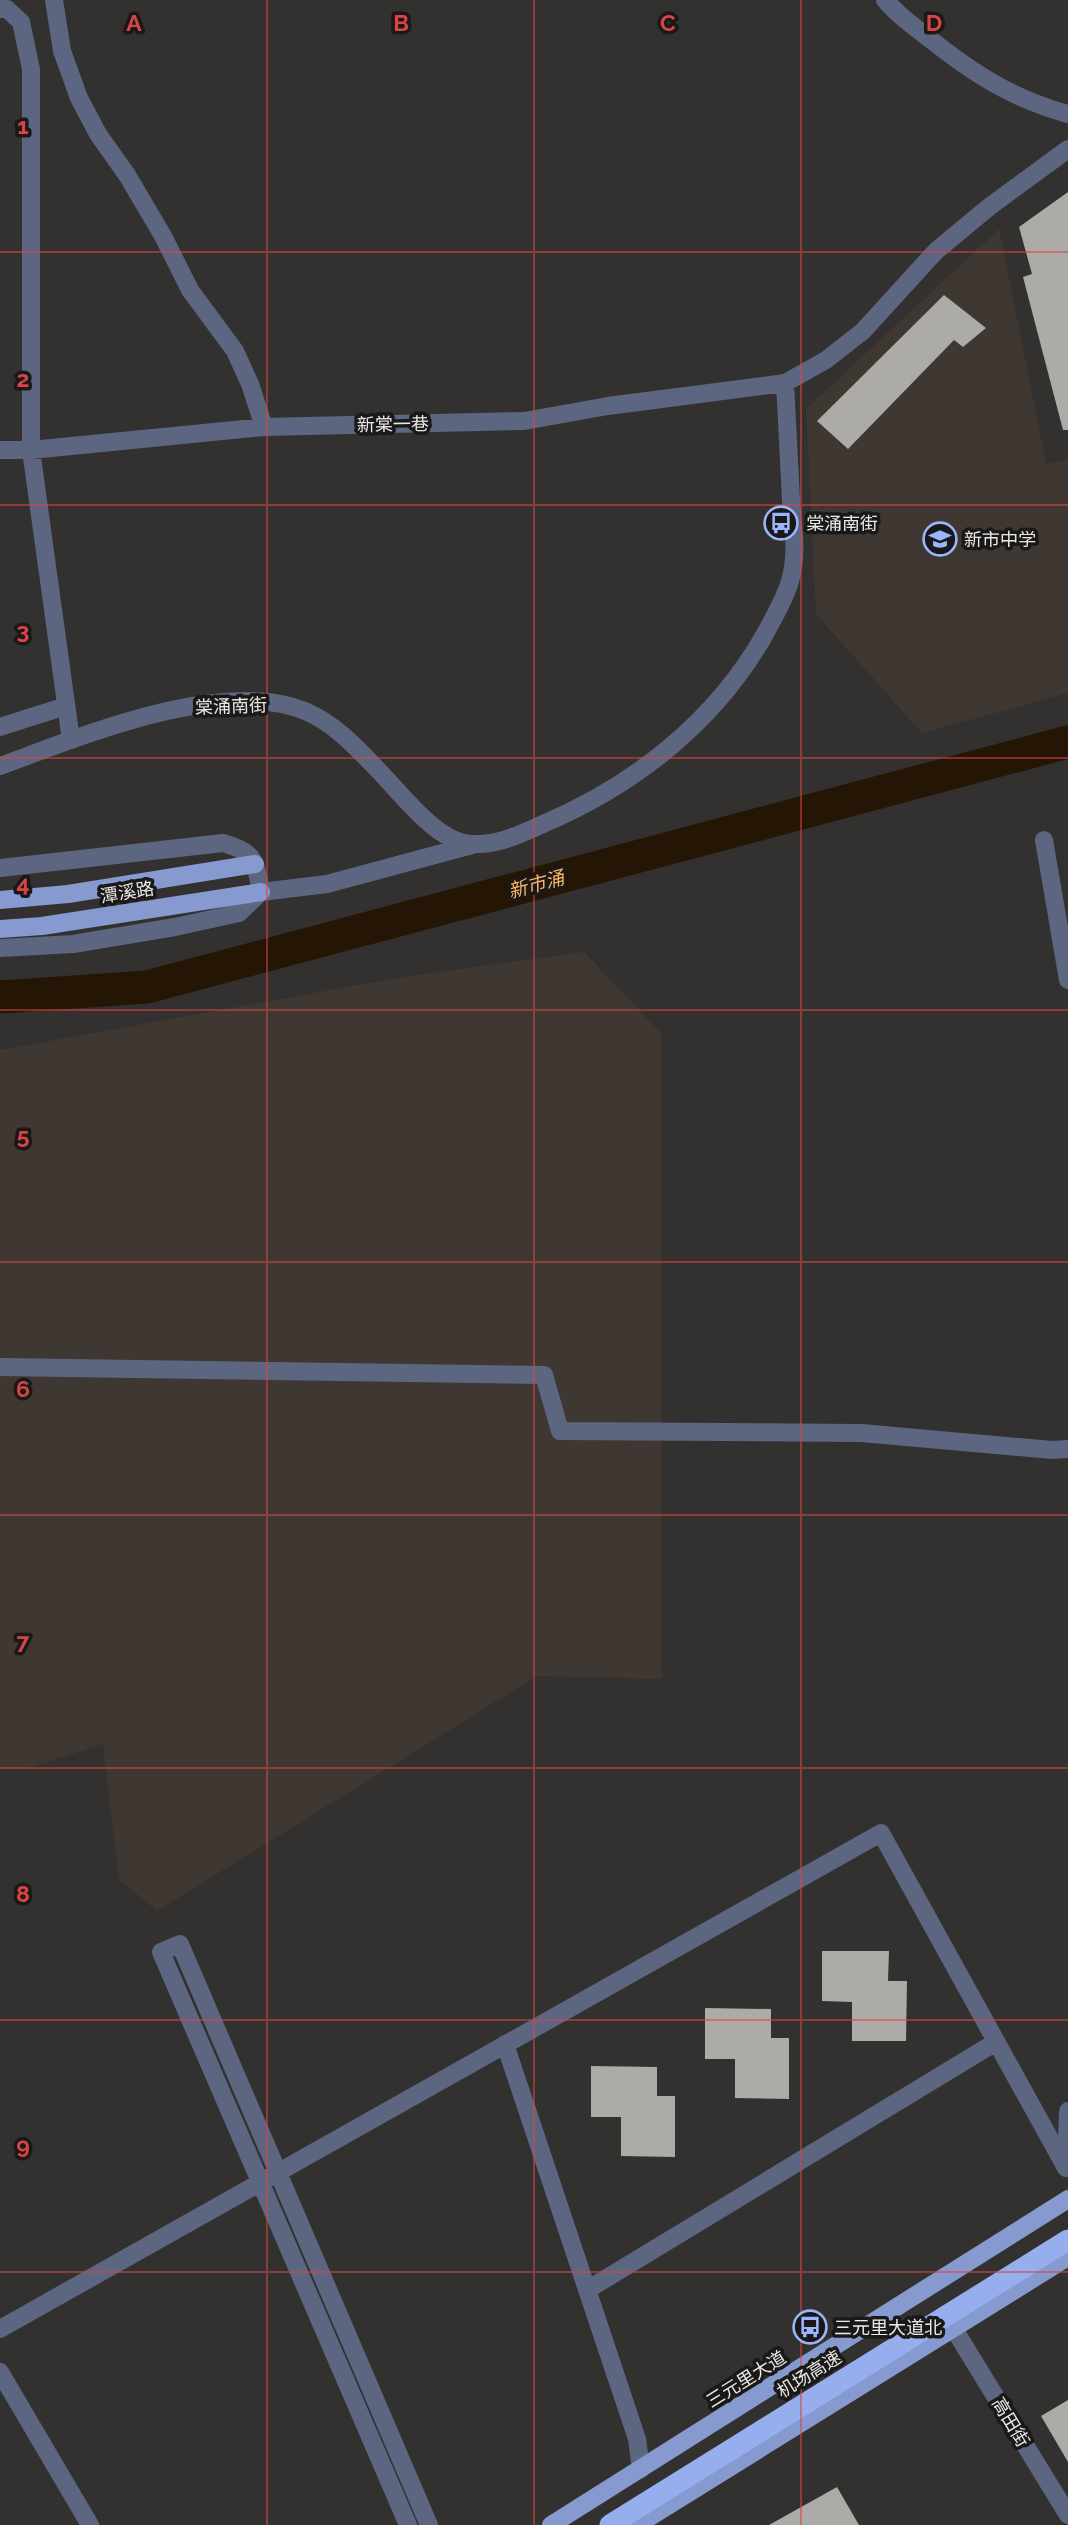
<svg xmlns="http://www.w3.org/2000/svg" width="1068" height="2525" viewBox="0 0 1068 2525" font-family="Raleway,'Noto Sans SC',sans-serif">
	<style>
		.built { fill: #3f3832 }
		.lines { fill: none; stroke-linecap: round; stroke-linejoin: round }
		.river { stroke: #241504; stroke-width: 33 }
		.building { fill: #adaba8 }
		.minor { stroke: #5d6680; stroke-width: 18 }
		.major { stroke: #879acf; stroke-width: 18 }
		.highway { stroke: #97aeee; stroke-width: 21 }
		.grid { fill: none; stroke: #d94544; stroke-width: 2; stroke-opacity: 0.55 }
		.labels { text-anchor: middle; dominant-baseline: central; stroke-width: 7; stroke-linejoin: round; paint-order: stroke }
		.street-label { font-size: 18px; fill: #e9e8e6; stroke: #1a1918 }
		.poi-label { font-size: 18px; fill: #e9e8e6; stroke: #1a1918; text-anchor: start }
		.water-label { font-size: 19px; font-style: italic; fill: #fcb667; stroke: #1a1918 }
		.grid-label { font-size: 23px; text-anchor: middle; font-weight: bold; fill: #d94544; stroke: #1a1918; stroke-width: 7; stroke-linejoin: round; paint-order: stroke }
	</style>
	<rect width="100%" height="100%" fill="#32312f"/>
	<path class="built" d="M 999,229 L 1046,464 L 1068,459 L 1068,693 L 922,733 L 816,614 L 806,409 Z
		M 584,952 L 662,1034 L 662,1679 L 537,1676 L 157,1911 L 119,1879 L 103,1744 L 29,1768 L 0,1768 L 0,1050 L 402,977 Z"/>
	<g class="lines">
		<path class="river" d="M 0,997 L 147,987 L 1068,742"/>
	</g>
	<path class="building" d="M 1068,192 L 1068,430 L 1063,430 L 1023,277 L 1032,274 L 1019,227 Z
		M 944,295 L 986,328 L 963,347 L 954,340 L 848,449 L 817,421 Z
		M 822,1951 L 889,1951 L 888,1981 L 907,1981 L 906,2041 L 852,2041 L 852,2002 L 822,2001 Z
		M 705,2008 L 771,2009 L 771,2038 L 789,2038 L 789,2099 L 735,2098 L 735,2059 L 705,2059 Z
		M 591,2066 L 657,2067 L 657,2096 L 675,2096 L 675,2157 L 621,2156 L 621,2117 L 591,2117 Z
		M 1068,2400 L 1068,2462 L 1041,2416 Z
		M 837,2487 L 859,2525 L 769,2525 Z"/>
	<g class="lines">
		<path class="minor" d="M 54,0 L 62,51 L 79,98 L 98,134 L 127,175 L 163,236 L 190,290 L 235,351 L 250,384 L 264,427
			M 885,0 C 898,15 914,27 930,39 C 974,74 1013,99 1068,114
			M 0,9 L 7,9 L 21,22 L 31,69 L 31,450 L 71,740
			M 0,450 L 31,450 L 264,427 L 524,421 L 608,406 L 785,383 L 826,360 L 863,331 L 936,251 L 989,207 L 1068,149
			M 0,727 L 66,706
			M 0,766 C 80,737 221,677 305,711 C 334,723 356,747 377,769 C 399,791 434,838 465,843 C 492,848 519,835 543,824 C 635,785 716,721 765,634 C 774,617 785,599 790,581 C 798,555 793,526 791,500 C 789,461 787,422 785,383
			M 1044,840 L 1068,980
			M 0,868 L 223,843 C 256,852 255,861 261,892
			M 261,892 L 327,884 L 472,845
			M 0,948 L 73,944 L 175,927 L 239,913 L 261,892
			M 0,1367 L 544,1375 L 560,1431 L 861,1433 L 1052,1450 L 1068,1449
			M 505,2044 L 637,2439 L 641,2469
			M 1066,2167 L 1068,2111
			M 587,2290 L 996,2042
			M 0,2329 L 881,1833 L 1066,2168
			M 954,2329 L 1068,2515
			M 0,2372 L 90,2525
			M 408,2525 L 161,1952 L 180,1944 L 429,2525"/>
		<path class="major" d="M 0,900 L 68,894 L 255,864
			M 0,929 L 42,926 L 261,892
			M 551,2525 L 1068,2199
			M 637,2525 L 1068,2257"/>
		<path class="highway" d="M 610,2525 L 1068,2240"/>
	</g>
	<path class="grid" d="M 267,0 L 267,2525M 534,0 L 534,2525M 801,0 L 801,2525M 0,252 L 1068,252M 0,505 L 1068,505M 0,758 L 1068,758M 0,1010 L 1068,1010M 0,1262 L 1068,1262M 0,1515 L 1068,1515M 0,1768 L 1068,1768M 0,2020 L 1068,2020M 0,2272 L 1068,2272"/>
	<defs>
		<symbol id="bus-ring" viewBox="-11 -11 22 22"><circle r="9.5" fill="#1a1918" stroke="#9bb5fd" stroke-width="1.5"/><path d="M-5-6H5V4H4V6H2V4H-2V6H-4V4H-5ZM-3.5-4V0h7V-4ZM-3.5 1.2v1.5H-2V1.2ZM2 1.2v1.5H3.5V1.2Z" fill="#9bb5fd"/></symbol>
		<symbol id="school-ring" viewBox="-11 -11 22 22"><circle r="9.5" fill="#1a1918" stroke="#9bb5fd" stroke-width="1.5"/><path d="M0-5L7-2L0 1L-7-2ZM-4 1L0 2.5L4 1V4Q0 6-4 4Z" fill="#9bb5fd"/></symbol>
	</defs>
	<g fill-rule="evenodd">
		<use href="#bus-ring" x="762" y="504" width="38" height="38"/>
		<use href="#school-ring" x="921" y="520" width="38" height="38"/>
		<use href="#bus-ring" x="791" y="2308" width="38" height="38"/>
	</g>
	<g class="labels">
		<g class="street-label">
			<text transform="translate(393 424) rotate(-1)">新棠一巷</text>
			<text transform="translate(231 706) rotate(-2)">棠涌南街</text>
			<text transform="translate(127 892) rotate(-9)">潭溪路</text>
			<text transform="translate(809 2374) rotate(-32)">机场高速</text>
			<text transform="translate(746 2379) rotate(-32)">三元里大道</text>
			<text transform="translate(1011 2422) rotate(59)">高田街</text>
		</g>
		<g class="poi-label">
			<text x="806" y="523">棠涌南街</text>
			<text x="964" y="539">新市中学</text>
			<text x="834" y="2327">三元里大道北</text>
		</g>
		<g class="water-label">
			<text transform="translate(536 884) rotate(-15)">新市涌</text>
		</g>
	</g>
	<g class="grid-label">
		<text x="134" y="31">A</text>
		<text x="401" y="31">B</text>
		<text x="668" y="31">C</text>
		<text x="934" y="31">D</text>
		<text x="23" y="134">1</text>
		<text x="23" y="387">2</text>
		<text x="23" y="639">3</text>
		<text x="23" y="892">4</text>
		<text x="23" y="1144">5</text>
		<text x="23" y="1397">6</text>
		<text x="23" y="1649">7</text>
		<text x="23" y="1902">8</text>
		<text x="23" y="2154">9</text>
	</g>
</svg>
